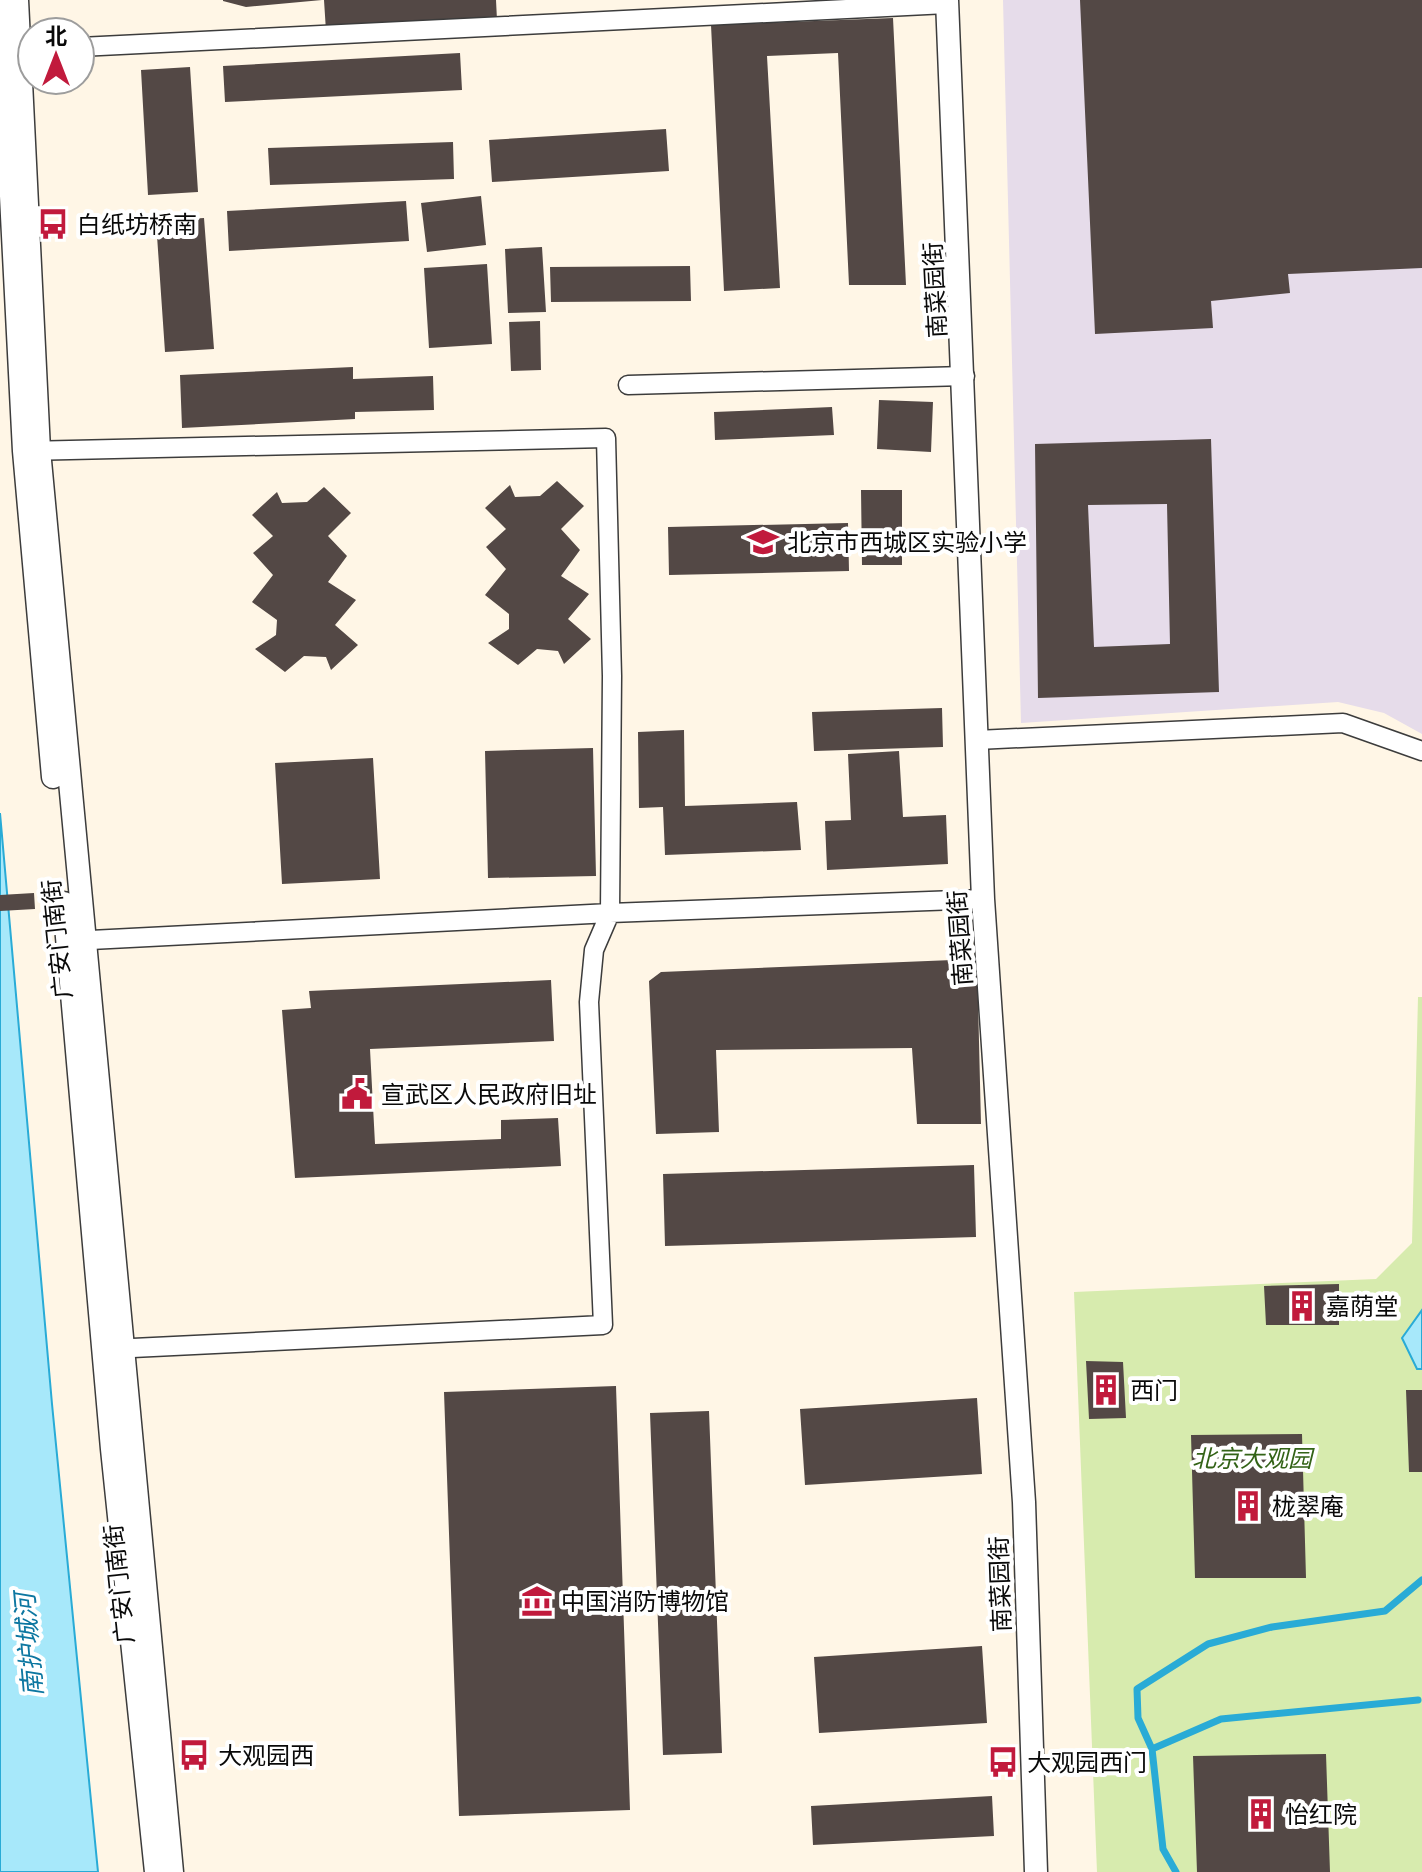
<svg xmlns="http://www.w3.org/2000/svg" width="1422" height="1872" viewBox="0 0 1422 1872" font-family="'Source Serif 4','Noto Sans SC',serif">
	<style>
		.industrial { fill: #e6dcea }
		.green { fill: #d7ebae }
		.water { fill: #a7e8fa; stroke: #29abd6; stroke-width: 2 }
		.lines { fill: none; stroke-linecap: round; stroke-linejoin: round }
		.stream { stroke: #29abd6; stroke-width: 7 }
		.building { fill: #534845; fill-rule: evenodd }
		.minor-casing { stroke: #3c3c3c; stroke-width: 21 }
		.tertiary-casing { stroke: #3c3c3c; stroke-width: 25 }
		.minor { stroke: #fff; stroke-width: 18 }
		.tertiary { stroke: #fff; stroke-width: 22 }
		.labels { text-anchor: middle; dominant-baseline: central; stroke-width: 8; stroke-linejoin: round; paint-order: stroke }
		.poi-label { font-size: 24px; fill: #090909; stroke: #fff; text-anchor: start }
		.street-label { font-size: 24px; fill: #090909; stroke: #fff }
		.park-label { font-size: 24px; font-style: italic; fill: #336317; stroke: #fff }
		.water-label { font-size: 26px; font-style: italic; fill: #0d77a1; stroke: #fff }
	</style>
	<rect width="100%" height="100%" fill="#fff6e6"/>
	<path class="industrial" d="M 1003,0 L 1422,0 L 1422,734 L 1384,713 L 1338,702 L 1021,723 Z"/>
	<path class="green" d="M 1418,997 L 1422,997 L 1422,1872 L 1097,1872 L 1074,1292 L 1376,1279 L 1412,1243 Z"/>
	<path class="water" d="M 0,813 L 52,1404 L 98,1872 L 0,1872 Z
		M 1422,1310 L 1422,1369 L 1417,1369 L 1402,1338 Z"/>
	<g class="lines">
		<path class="stream" d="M 1152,1749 L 1221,1719 L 1418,1700
			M 1176,1872 L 1163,1849 L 1152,1749 L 1138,1718 L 1137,1689 L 1208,1644 L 1272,1627 L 1385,1611 L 1422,1580"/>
	</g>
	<path class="building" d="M 322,0 L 246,7 L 223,1 L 223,0 Z
		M 324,0 L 496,0 L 497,20 L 326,31 Z
		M 1080,0 L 1422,0 L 1422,268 L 1288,274 L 1290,293 L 1211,301 L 1213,328 L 1095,334 Z
		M 893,18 L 906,285 L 849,285 L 838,53 L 767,56 L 780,288 L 724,291 L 711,25 Z
		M 460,53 L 462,90 L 225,102 L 223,66 Z
		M 190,67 L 198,192 L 148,195 L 141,70 Z
		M 666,129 L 669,171 L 492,182 L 489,140 Z
		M 453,142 L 454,179 L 270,185 L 268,148 Z
		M 481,196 L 486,245 L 427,252 L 421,203 Z
		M 406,201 L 409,241 L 229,251 L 227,211 Z
		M 204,218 L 214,349 L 165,352 L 156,221 Z
		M 542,247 L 546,312 L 508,313 L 505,249 Z
		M 487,264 L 492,344 L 429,348 L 424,268 Z
		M 690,266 L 691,301 L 551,302 L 550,267 Z
		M 540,321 L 541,370 L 511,371 L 509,322 Z
		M 353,367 L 353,379 L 433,376 L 434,410 L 355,412 L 355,419 L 182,428 L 180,375 Z
		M 879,400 L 933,402 L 931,452 L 877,449 Z
		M 832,407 L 834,435 L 715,440 L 714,412 Z
		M 1211,439 L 1219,692 L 1038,698 L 1035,444 ZM 1167,504 L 1170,644 L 1094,647 L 1088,505 Z
		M 557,481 L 584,506 L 561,529 L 580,550 L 561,576 L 589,594 L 568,619 L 591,639 L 564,664 L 558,651 L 537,649 L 518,665 L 488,643 L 509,629 L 509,614 L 485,595 L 506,569 L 486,547 L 506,529 L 485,508 L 510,485 L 515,497 L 540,496 Z
		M 324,487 L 351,513 L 328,536 L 347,556 L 328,582 L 356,600 L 335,625 L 358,645 L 331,670 L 326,657 L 304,656 L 285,672 L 255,649 L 276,635 L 277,620 L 252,602 L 273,575 L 253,553 L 273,536 L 252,515 L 277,492 L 282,503 L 307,502 Z
		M 861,490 L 902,490 L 902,565 L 862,565 Z
		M 848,523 L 849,571 L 669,575 L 668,527 Z
		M 942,708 L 943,747 L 814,751 L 812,712 Z
		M 684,730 L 685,806 L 797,802 L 801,850 L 665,855 L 663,807 L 639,808 L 638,732 Z
		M 593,748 L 596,876 L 488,878 L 485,751 Z
		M 899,751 L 903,817 L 946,815 L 948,864 L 827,870 L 825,821 L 851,820 L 848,754 Z
		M 373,758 L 380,879 L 282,884 L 275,763 Z
		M 34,893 L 35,909 L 0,911 L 0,895 Z
		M 977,959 L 981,1124 L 917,1124 L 912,1048 L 716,1050 L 719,1132 L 656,1134 L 649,981 L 661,972 Z
		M 551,980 L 554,1041 L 370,1049 L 375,1144 L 501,1139 L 501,1120 L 558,1118 L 561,1166 L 295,1178 L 282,1010 L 311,1008 L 309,991 Z
		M 974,1165 L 976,1237 L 665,1246 L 663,1174 Z
		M 1339,1284 L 1339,1325 L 1266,1325 L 1264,1286 Z
		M 1086,1361 L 1123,1362 L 1126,1418 L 1089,1419 Z
		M 616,1386 L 630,1810 L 459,1816 L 444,1392 Z
		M 1406,1390 L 1422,1390 L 1422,1472 L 1409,1472 Z
		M 977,1398 L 982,1474 L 805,1485 L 800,1409 Z
		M 709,1411 L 722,1753 L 663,1755 L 650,1413 Z
		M 1302,1434 L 1306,1578 L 1195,1578 L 1191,1435 Z
		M 982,1646 L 987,1723 L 819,1733 L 814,1657 Z
		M 1326,1754 L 1330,1872 L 1197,1872 L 1193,1756 Z
		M 992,1796 L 994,1836 L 813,1845 L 811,1806 Z"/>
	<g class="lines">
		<defs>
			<path id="minor" d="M 80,47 L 947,4
				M 628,385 L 965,376
				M 26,451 L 606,438 L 612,676 L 610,913 L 594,950 L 589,1002 L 603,1325 L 112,1349
				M 977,740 L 1343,723 L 1422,751
				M 71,941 L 610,913 L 983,899"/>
			<path id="tertiary" d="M 1,0 L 24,451 L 53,777
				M 17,0 L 39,450 L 172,1872
				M 947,0 L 983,899 L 1024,1502 L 1036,1872
				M 64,903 L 112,1449 L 156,1872"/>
		</defs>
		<use href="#minor" class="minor-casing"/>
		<use href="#tertiary" class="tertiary-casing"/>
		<use href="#minor" class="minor"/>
		<use href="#tertiary" class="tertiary"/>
	</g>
	<defs>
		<symbol id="bus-bare" viewBox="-9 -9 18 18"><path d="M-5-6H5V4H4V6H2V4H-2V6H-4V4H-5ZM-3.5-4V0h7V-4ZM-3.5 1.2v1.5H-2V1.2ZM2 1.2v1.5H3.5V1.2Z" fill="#c11a3c" stroke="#fff" stroke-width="2.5" paint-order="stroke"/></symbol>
		<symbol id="school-bare" viewBox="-9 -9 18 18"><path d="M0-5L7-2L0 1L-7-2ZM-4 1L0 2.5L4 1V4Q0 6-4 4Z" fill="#c11a3c" stroke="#fff" stroke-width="2.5" paint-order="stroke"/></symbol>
		<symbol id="civic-bare" viewBox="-9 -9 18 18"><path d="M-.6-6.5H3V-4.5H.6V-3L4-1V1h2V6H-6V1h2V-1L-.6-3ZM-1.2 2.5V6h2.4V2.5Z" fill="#c11a3c" stroke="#fff" stroke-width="2.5" paint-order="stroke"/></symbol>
		<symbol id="building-bare" viewBox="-9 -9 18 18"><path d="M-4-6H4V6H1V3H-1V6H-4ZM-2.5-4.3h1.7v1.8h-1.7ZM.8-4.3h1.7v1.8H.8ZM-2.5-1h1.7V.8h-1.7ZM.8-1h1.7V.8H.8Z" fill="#c11a3c" stroke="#fff" stroke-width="2.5" paint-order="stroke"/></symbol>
		<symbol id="museum-bare" viewBox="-9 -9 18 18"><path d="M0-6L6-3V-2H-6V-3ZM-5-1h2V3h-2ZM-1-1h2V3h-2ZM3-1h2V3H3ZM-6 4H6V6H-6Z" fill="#c11a3c" stroke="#fff" stroke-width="2.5" paint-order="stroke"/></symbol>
	</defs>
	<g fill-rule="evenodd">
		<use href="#bus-bare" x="31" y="202" width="44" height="44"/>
		<use href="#school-bare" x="741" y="520" width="44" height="44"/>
		<use href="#civic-bare" x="335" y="1072" width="44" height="44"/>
		<use href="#building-bare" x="1280" y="1284" width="44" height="44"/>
		<use href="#building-bare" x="1084" y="1368" width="44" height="44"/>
		<use href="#building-bare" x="1226" y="1484" width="44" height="44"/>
		<use href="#museum-bare" x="515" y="1579" width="44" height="44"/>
		<use href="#bus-bare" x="172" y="1733" width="44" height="44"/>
		<use href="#bus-bare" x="981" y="1740" width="44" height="44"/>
		<use href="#building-bare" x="1239" y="1792" width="44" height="44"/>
	</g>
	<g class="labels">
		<g class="poi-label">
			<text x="77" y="224">白纸坊桥南</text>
			<text x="787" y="542">北京市西城区实验小学</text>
			<text x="381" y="1094">宣武区人民政府旧址</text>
			<text x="1326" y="1306">嘉荫堂</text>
			<text x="1130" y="1390">西门</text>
			<text x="1272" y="1506">栊翠庵</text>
			<text x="561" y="1601">中国消防博物馆</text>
			<text x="218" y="1755">大观园西</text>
			<text x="1027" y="1762">大观园西门</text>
			<text x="1285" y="1814">怡红院</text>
		</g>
		<g class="street-label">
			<text transform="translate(935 290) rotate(-93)">南菜园街</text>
			<text transform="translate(960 938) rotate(-94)">南菜园街</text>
			<text transform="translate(57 939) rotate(-96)">广安门南街</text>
			<text transform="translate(119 1584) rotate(-96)">广安门南街</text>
			<text transform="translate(1000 1584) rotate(-92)">南菜园街</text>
		</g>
		<g class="park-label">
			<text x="1252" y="1458">北京大观园</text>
		</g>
		<g class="water-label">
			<text transform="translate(29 1645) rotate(-95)">南护城河</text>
		</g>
	</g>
	<g transform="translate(56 56)"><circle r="38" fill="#ffffff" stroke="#9d9d9d" stroke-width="2"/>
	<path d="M0-6L14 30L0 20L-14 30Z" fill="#c11a3c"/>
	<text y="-12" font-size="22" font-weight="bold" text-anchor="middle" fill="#090909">北</text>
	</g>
</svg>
